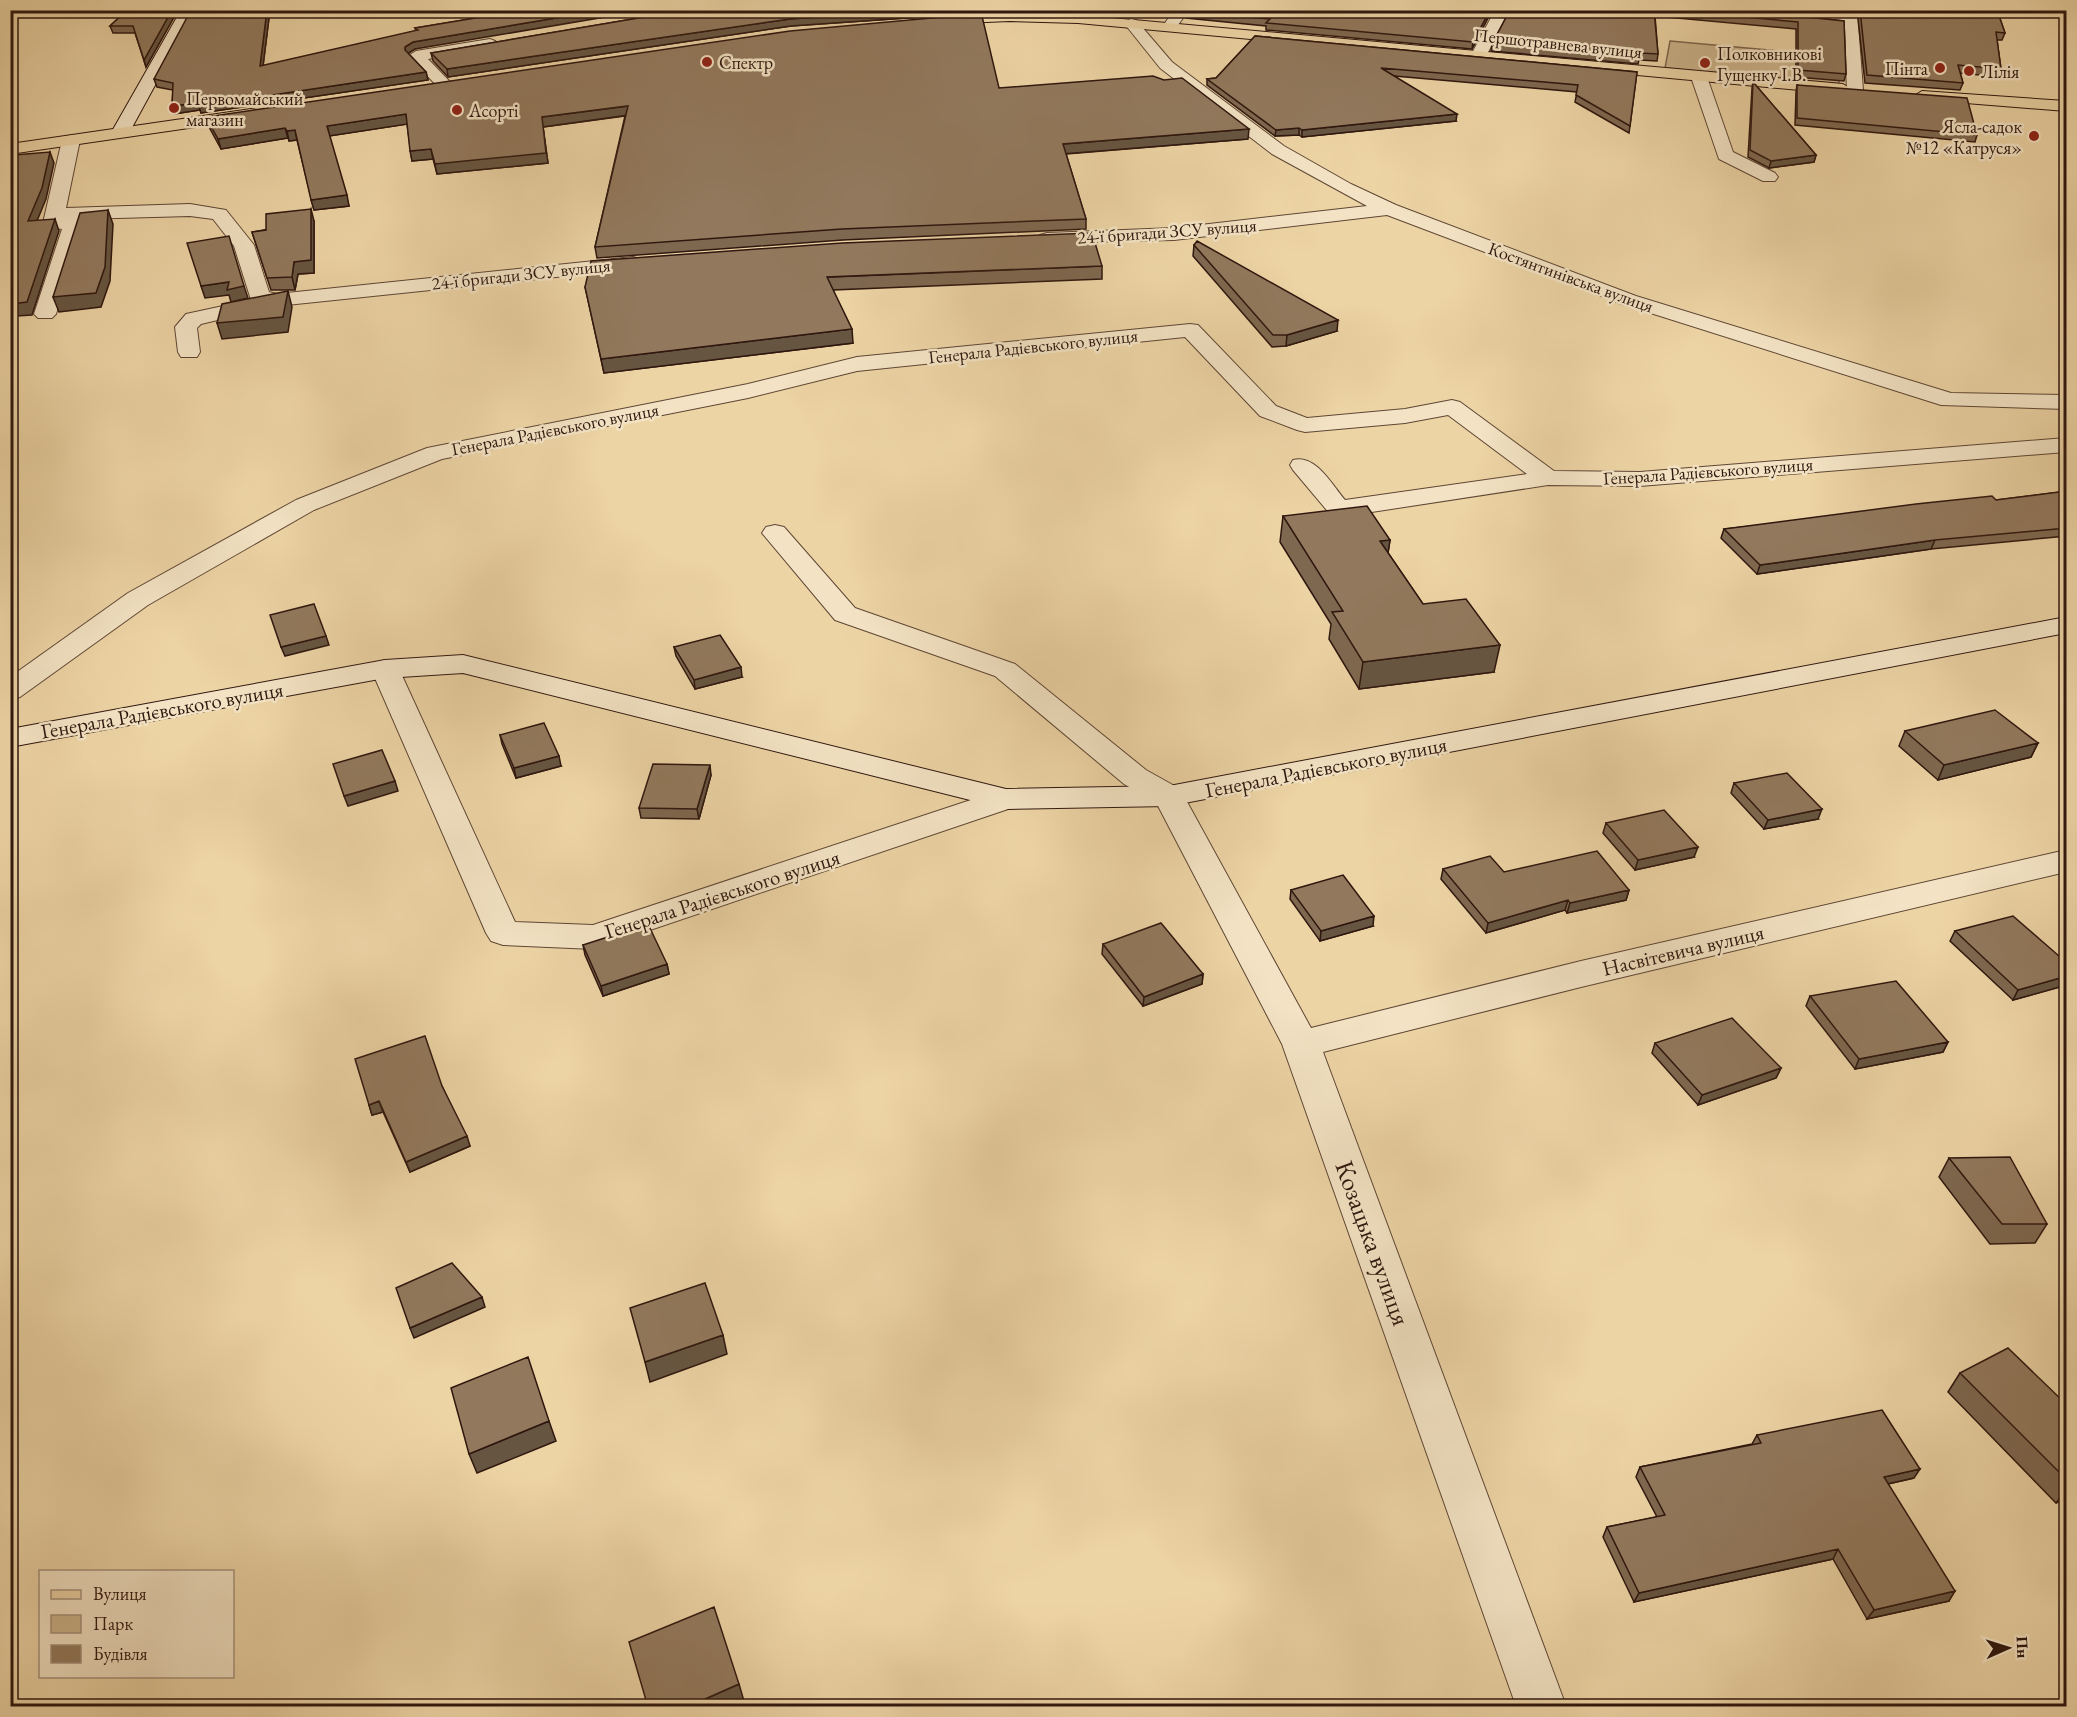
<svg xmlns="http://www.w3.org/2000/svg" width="2077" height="1717" viewBox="0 0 2077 1717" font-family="'EB Garamond',serif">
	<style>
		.green { fill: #cdb48c; stroke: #7e664e; stroke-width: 1.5 }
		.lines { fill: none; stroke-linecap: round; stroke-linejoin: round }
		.street-casing { stroke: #5e4634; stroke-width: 2 }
		.secondary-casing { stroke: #2f170f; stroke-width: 2 }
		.primary-casing { stroke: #2f170f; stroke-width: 2 }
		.street { fill: #f3e3c4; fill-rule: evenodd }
		.secondary { fill: #f3e3c4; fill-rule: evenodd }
		.primary { fill: #edd4a5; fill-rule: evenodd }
		.wall { fill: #7e6850; stroke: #2f170f; stroke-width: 1.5 }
		.shaded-wall { fill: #665541; stroke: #2f170f; stroke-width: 1.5 }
		.building { fill: #92795d; stroke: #2f170f; stroke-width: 1.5 }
		.poi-dot { fill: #8f2418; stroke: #f3e3c4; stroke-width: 2 }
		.labels { text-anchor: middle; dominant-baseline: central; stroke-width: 5; stroke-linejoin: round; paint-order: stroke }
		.far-street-label { font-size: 18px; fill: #2f170f; stroke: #f3e3c4 }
		.far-poi-label { font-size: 18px; fill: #2f170f; stroke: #f3e3c4; text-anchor: start }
		.street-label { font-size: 21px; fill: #2f170f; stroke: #f3e3c4 }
		.near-street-label { font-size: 26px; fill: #2f170f; stroke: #f3e3c4 }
	</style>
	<rect width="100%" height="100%" fill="#edd4a5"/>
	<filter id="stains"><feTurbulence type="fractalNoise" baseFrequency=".00333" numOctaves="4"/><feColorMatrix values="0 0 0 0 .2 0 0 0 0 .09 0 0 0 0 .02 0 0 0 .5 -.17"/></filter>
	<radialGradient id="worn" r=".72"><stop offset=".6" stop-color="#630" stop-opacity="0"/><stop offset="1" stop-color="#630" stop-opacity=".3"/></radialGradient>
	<path class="green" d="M 1670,41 L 1837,56 L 1839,84 L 1665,68 Z"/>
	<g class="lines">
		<defs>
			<path id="street" d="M 1174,10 L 1189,10 L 1175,29 L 1165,29 L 1163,26 Z
				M 1495,10 L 1510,10 L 1485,58 L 1473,58 L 1471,55 Z
				M 1721,10 L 1778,10 L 1843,17 L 1843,10 L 1857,10 L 1863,90 L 1855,95 L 1847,90 L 1844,26 L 1728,14 Z
				M 1131,19 L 1136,20 L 1172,62 L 1284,146 L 1351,184 L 1396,205 L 1636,296 L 1951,393 L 2066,395 L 2066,409 L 1941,405 L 1622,304 L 1387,215 L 1174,240 L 1040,243 L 1037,239 L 1040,235 L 1047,233 L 1174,228 L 1367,206 L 1272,154 L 1160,68 L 1124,23 Z
				M 490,39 L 495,41 L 498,44 L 495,47 L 428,59 L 454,86 L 446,91 L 440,89 L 408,56 L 416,51 Z
				M 1699,72 L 1707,77 L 1733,152 L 1775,173 L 1778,177 L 1775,181 L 1763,181 L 1719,159 L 1691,77 Z
				M 71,135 L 80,140 L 66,208 L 190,204 L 226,210 L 254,245 L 269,292 L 277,294 L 633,257 L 640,259 L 643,263 L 640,267 L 633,269 L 277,306 L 201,324 L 197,328 L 200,352 L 197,357 L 181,357 L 178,352 L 175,327 L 186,314 L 251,300 L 234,246 L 213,219 L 190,216 L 81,219 L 84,223 L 56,314 L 52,318 L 38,318 L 34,314 L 62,229 L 46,227 L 43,223 L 62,140 Z
				M 1190,324 L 1198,325 L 1276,406 L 1307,418 L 1405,409 L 1452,400 L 1460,402 L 1554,471 L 1640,472 L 2066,438 L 2066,452 L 1640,486 L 1548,485 L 1339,517 L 1330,514 L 1293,470 L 1290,465 L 1293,460 C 1316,454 1332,485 1345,500 L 1527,474 L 1448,415 L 1405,423 L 1305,432 L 1297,430 L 1260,416 L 1185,337 L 857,371 L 748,398 L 442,459 L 314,510 L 148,605 L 20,697 L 10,700 L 10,677 L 128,593 L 296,500 L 427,448 L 748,384 L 857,357 Z
				M 775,525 L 784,527 L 855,608 L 1015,664 L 1146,770 L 1180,789 L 1311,1028 L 1581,961 L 2066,850 L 2066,872 L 1581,987 L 1323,1052 L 1566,1706 L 1516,1706 L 1282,1044 L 1156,802 L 1124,784 L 995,676 L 835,620 L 762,533 L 766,527 Z
				M 385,660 L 395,663 L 399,669 L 515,922 L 593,925 L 995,792 L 1006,789 L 1017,792 L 1022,799 L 1017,806 L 594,949 L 503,945 L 491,941 L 486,933 L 371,669 L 375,663 Z"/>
			<path id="secondary" d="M 181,10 L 196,10 L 129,133 L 126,137 L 114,137 L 111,133 Z
				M 2066,617 L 2066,633 L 1169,806 L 1006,809 L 463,673 L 385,678 L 10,747 L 10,729 L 385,660 L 463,655 L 1006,789 L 1169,786 Z"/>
			<path id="primary" d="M 1010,13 L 1078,15 L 1843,84 L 1851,89 L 1843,94 L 1078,23 L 1010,21 L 938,24 L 931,20 L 938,16 Z
				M 1922,91 L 2066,101 L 2066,111 L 1916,99 L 1914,96 Z
				M 251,109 L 257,110 L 259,114 L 257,118 L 10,154 L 10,144 Z"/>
		</defs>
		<use href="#street" class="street-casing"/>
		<use href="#secondary" class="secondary-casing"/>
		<use href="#primary" class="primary-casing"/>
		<use href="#street" class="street"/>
		<use href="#secondary" class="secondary"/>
		<use href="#primary" class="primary"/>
	</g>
	<path class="wall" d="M 127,10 L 178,10 L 146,67 L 135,33 L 113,33 L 110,26 Z
		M 270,10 L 263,66 L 416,31 L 415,28 L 523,10 L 415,49 L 408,53 L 426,72 L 428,80 L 201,113 L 200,110 L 174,114 L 172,106 L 173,90 L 157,87 L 154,79 Z
		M 686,10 L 979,10 L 979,13 L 791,26 L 448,77 L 433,61 L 431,53 Z
		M 1108,10 L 1172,10 L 1167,16 Z
		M 1187,10 L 1492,10 L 1472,49 L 1266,30 L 1266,26 L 1186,18 Z
		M 1510,10 L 1740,10 L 1844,21 L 1846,74 L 1844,81 L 1796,77 L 1796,29 L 1655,16 L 1658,54 L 1657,61 L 1639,60 L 1638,64 L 1491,51 L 1492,44 Z
		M 1804,10 L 1842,10 L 1841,14 Z
		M 1857,10 L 1997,10 L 2005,33 L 2002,40 L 1997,40 L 2001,69 L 1999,77 L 1960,73 L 1963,83 L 1960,90 L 1865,83 Z
		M 1255,36 L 1637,72 L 1629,133 L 1575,102 L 1577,92 L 1394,76 L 1456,121 L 1302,137 L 1299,135 L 1275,136 L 1207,85 L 1207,79 L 1216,78 Z
		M 1753,82 L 1816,155 L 1814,162 L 1769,168 L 1748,157 L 1752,88 Z
		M 1797,85 L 1977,135 L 1975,142 L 1795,125 L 1796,92 Z
		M 999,88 L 1248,139 L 1066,154 L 1086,219 L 1086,229 L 843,240 L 597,258 L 595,247 L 625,116 L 543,127 L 548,163 L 437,174 L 433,159 L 412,161 L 407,124 L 329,136 L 349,206 L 314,210 L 297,140 L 289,141 L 288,138 L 221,149 L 209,127 L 206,117 Z
		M 314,221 L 314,273 L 298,274 L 295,290 L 271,290 L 252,232 Z
		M 1194,245 L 1337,331 L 1286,346 L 1272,347 L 1193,256 Z
		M 1102,266 L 1102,279 L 833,290 L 853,343 L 604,373 L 585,287 Z
		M 2067,491 L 2067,536 L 1931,549 L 1757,574 L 1721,538 L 1724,529 L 1996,500 Z
		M 1283,516 L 1390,540 L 1388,553 L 1423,604 L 1494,672 L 1359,689 L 1329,639 L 1331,624 L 1280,542 Z
		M 674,647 L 742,677 L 695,689 L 676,656 Z
		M 1905,731 L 2038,743 L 2031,757 L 1938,780 L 1899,746 Z
		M 500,735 L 561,766 L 516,778 L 502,744 Z
		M 711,775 L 699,819 L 641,818 L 639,808 Z
		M 1734,783 L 1818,819 L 1764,829 L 1731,793 Z
		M 1606,823 L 1694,857 L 1635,870 L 1603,833 Z
		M 1443,869 L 1504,872 L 1629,890 L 1626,900 L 1567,913 L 1565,910 L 1486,933 L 1441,879 Z
		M 1291,890 L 1373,926 L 1320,941 L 1290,899 Z
		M 1955,931 L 2067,963 L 2067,985 L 2013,1000 L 1950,941 Z
		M 1103,944 L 1203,974 L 1202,984 L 1143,1006 L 1102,954 Z
		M 583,945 L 667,964 L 669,974 L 603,996 L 585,955 Z
		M 1810,996 L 1948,1042 L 1943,1052 L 1855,1069 L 1806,1006 Z
		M 1655,1043 L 1781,1068 L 1776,1078 L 1698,1105 L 1652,1053 Z
		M 442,1086 L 470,1146 L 410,1172 L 383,1112 L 372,1115 L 369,1105 Z
		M 1949,1158 L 2047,1224 L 2035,1243 L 1990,1244 L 1939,1177 Z
		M 1960,1373 L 2067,1405 L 2067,1497 L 2056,1503 L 1948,1392 Z
		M 1757,1435 L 1914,1478 L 1888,1484 L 1949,1601 L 1867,1619 L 1833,1559 L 1634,1602 L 1603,1537 L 1607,1527 L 1657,1517 L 1636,1477 L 1640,1467 L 1752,1444 Z"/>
	<path class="shaded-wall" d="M 172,10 L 178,10 L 146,67 L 144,60 Z
		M 267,10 L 270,10 L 262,74 L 260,66 Z
		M 604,10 L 647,10 L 415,49 L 407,54 L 405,50 L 405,47 L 413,42 Z
		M 912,10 L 979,10 L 979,13 L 791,26 L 448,77 L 447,69 L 790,19 Z
		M 1167,10 L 1172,10 L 1167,16 Z
		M 1490,10 L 1492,10 L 1472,49 L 1473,42 Z
		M 426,72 L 428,80 L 201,113 L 199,106 Z
		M 197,103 L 200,110 L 174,114 L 172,106 Z
		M 628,106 L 629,115 L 543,127 L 548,163 L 437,174 L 435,164 L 542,117 Z
		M 406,114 L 408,124 L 329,136 L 327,126 Z
		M 1457,114 L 1456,121 L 1302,137 L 1302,130 Z
		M 285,128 L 288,138 L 221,149 L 218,139 Z
		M 1299,128 L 1299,135 L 1275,136 L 1276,130 Z
		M 1249,129 L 1248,139 L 1062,154 L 1063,144 Z
		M 295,130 L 297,140 L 289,141 L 287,131 Z
		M 431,149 L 433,159 L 412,161 L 410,151 Z
		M 50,152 L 54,163 L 46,199 L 32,233 L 28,221 Z
		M 1816,155 L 1814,162 L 1769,168 L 1771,161 Z
		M 347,195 L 349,206 L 314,210 L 311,200 Z
		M 311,209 L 314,221 L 314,273 L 298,274 L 295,290 L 292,277 L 294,262 Z
		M 108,210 L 113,224 L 110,281 L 101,307 L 59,312 L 53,297 Z
		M 55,219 L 59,231 L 32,315 L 16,316 L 10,337 L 10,307 L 11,304 Z
		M 229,282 L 244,286 L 248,298 L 231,302 L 229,295 L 205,298 L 201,286 Z
		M 288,291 L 292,307 L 288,332 L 222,339 L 217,323 Z
		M 1338,320 L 1337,331 L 1286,346 L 1287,335 Z
		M 852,329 L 853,343 L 604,373 L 601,359 Z
		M 1390,540 L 1386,566 L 1380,541 Z
		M 1935,540 L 1931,549 L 1757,574 L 1760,565 Z
		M 326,636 L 329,645 L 285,656 L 281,647 Z
		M 1500,645 L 1494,672 L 1359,689 L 1363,662 Z
		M 741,667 L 742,677 L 695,689 L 694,680 Z
		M 2038,743 L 2031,757 L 1938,780 L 1944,765 Z
		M 559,756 L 561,766 L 516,778 L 514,768 Z
		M 710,765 L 711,775 L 699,819 L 697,809 Z
		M 395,781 L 398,791 L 348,806 L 344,796 Z
		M 1822,809 L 1818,819 L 1764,829 L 1768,820 Z
		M 1698,847 L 1694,857 L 1635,870 L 1638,860 Z
		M 1629,890 L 1626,900 L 1567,913 L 1570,903 Z
		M 1568,900 L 1565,910 L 1486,933 L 1488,923 Z
		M 1374,916 L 1373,926 L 1320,941 L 1321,931 Z
		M 667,964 L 669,974 L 603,996 L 601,986 Z
		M 1203,974 L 1202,984 L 1143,1006 L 1144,997 Z
		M 2067,976 L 2067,985 L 2013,1000 L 2018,990 Z
		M 1948,1042 L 1943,1052 L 1855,1069 L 1859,1059 Z
		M 1781,1068 L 1776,1078 L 1698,1105 L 1702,1095 Z
		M 379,1101 L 383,1112 L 372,1115 L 369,1105 Z
		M 467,1136 L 470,1146 L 410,1172 L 406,1162 Z
		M 482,1297 L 485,1307 L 414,1338 L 410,1328 Z
		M 723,1335 L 727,1354 L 650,1382 L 645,1362 Z
		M 549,1421 L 556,1441 L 477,1473 L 469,1454 Z
		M 1920,1469 L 1914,1478 L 1878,1486 L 1884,1477 Z
		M 2067,1489 L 2067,1497 L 2056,1503 Z
		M 1838,1549 L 1833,1559 L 1634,1602 L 1639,1593 Z
		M 1955,1591 L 1949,1601 L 1867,1619 L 1874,1610 Z
		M 739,1684 L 744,1701 L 732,1707 L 687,1707 Z"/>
	<path class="building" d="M 127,10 L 172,10 L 144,60 L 133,26 L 110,26 Z
		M 191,10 L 267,10 L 260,66 L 418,30 L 415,28 L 523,10 L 604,10 L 413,42 L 405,47 L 405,50 L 426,72 L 199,106 L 197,103 L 172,106 L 173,83 L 154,79 Z
		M 686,10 L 912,10 L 790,19 L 447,69 L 431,53 Z
		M 1187,10 L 1490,10 L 1473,42 L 1266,23 L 1270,19 L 1186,11 Z
		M 1510,10 L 1654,10 L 1658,54 L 1640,53 L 1639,57 L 1492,44 Z
		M 1668,10 L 1740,10 L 1844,21 L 1846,74 L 1798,70 L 1798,22 Z
		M 1860,10 L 1997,10 L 2005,33 L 1996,32 L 2001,69 L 1958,65 L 1963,83 L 1867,75 Z
		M 953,16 L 982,16 L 999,88 L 1153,76 L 1164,80 L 1182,78 L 1249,129 L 1063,144 L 1086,219 L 842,229 L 595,247 L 628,106 L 542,117 L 546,153 L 435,164 L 431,149 L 410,151 L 406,114 L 327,126 L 347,195 L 311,200 L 295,130 L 287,131 L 285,128 L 218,139 L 206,117 L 790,31 Z
		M 1255,36 L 1637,72 L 1630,126 L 1576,95 L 1578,85 L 1381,68 L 1457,114 L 1302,130 L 1299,128 L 1276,130 L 1207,79 L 1216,78 Z
		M 1753,82 L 1816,155 L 1771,161 L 1750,150 Z
		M 1797,85 L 1967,98 L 1977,135 L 1797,118 Z
		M 50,152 L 42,188 L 28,221 L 55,219 L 27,302 L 11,304 L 10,307 L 10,162 L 14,155 Z
		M 311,209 L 311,260 L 294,262 L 292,277 L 267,278 L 252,232 L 266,230 L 266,214 Z
		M 108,210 L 105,267 L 96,293 L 53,297 L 80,213 Z
		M 1092,233 L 1102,266 L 827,277 L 852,329 L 601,359 L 585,287 L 591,261 L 842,243 Z
		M 229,236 L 244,286 L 227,290 L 229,282 L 201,286 L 187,243 Z
		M 1197,241 L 1338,320 L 1287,335 L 1273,335 L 1194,245 Z
		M 288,291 L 283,317 L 217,323 L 222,304 Z
		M 2067,491 L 2067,528 L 1935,540 L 1760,565 L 1724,529 L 1916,504 L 1992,496 L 1996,500 Z
		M 1367,506 L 1390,540 L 1380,541 L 1423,604 L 1466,599 L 1500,645 L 1363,662 L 1332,612 L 1343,611 L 1283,516 Z
		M 314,604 L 326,636 L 281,647 L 270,615 Z
		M 720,635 L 741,667 L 694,680 L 674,647 Z
		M 1995,710 L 2038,743 L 1944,765 L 1905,731 Z
		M 544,723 L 559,756 L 514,768 L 500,735 Z
		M 382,750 L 395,781 L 344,796 L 333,764 Z
		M 653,764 L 710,765 L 697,809 L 639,808 Z
		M 1787,773 L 1822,809 L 1768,820 L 1734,783 Z
		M 1664,810 L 1698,847 L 1638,860 L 1606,823 Z
		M 1597,851 L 1629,890 L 1570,903 L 1568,900 L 1488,923 L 1443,869 L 1490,856 L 1504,872 Z
		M 1343,875 L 1374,916 L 1321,931 L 1291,890 Z
		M 2013,916 L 2067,963 L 2067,976 L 2018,990 L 1955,931 Z
		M 1161,923 L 1203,974 L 1144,997 L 1103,944 Z
		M 648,924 L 667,964 L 601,986 L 583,945 Z
		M 1896,981 L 1948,1042 L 1859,1059 L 1810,996 Z
		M 1732,1018 L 1781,1068 L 1702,1095 L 1655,1043 Z
		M 425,1036 L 442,1086 L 467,1136 L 406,1162 L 379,1101 L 369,1105 L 355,1059 Z
		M 2010,1157 L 2047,1224 L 2002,1224 L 1949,1158 Z
		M 452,1263 L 482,1297 L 410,1328 L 396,1288 Z
		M 705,1283 L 723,1335 L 645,1362 L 630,1308 Z
		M 2008,1348 L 2067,1405 L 2067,1480 L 1960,1373 Z
		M 528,1357 L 549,1421 L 469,1454 L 451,1388 Z
		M 1882,1410 L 1920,1469 L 1884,1477 L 1955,1591 L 1874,1610 L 1838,1549 L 1639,1593 L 1607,1527 L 1665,1515 L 1640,1467 L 1761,1443 L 1757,1435 Z
		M 714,1607 L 739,1684 L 687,1707 L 648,1707 L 629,1642 Z"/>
	<g class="poi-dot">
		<circle cx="707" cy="62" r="6"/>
		<circle cx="1705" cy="63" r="6"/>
		<circle cx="1940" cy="68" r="6"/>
		<circle cx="1969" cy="71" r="6"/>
		<circle cx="174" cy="108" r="6"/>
		<circle cx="457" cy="110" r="6"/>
		<circle cx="2034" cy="136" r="6"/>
	</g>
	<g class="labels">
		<g class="far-street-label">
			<text transform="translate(1558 43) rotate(6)">Першотравнева вулиця</text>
			<text transform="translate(1167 231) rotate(-4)">24-ї бригади ЗСУ вулиця</text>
			<text transform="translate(521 274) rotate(-6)">24-ї бригади ЗСУ вулиця</text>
			<text transform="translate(1571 277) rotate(20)">Костянтинівська вулиця</text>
			<text transform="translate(1033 346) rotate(-6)">Генерала Радієвського вулиця</text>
			<text transform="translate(555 429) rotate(-11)">Генерала Радієвського вулиця</text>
			<text transform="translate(1708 471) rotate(-4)">Генерала Радієвського вулиця</text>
		</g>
		<g class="far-poi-label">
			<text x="1717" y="53">Полковникові<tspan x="1717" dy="21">Гущенку І.В.</tspan></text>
			<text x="719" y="62">Спектр</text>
			<text x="1928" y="68" text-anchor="end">Пінта</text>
			<text x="1981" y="71">Лілія</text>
			<text x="186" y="98">Первомайський<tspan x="186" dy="21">магазин</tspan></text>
			<text x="469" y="110">Асорті</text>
			<text x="2022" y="126" text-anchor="end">Ясла-садок<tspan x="2022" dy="21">№12 «Катруся»</tspan></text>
		</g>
		<g class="street-label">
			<text transform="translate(162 710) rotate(-10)">Генерала Радієвського вулиця</text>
			<text transform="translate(1326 767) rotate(-11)">Генерала Радієвського вулиця</text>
			<text transform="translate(722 894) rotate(-18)">Генерала Радієвського вулиця</text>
			<text transform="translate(1683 950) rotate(-13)">Насвітевича вулиця</text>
		</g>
		<g class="near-street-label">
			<text transform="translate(1373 1243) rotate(70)">Козацька вулиця</text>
		</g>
	</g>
	<rect width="2077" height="1717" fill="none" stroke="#edd4a5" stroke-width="36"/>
	<rect x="12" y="12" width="2053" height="1693" fill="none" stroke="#2f170f" stroke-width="3"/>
	<rect x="18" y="18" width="2041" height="1681" fill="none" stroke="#2f170f" stroke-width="1.5"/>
	<rect x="39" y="1570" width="195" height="108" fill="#f3e3c4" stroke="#a5917c" stroke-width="1.5"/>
	<rect x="51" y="1590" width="30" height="9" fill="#edd4a5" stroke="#a5917c" stroke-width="1.5"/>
	<text x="93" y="1600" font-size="18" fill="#2f170f">Вулиця</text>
	<rect x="51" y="1615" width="30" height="18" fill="#cdb48c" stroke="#a5917c" stroke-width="1.5"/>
	<text x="93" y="1630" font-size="18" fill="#2f170f">Парк</text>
	<rect x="51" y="1645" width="30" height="18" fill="#92795d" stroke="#a5917c" stroke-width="1.5"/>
	<text x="93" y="1660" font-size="18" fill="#2f170f">Будівля</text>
	<g transform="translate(2008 1648) rotate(87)" stroke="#f3e3c4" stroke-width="4.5" paint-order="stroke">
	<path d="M0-4.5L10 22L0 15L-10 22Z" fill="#2f170f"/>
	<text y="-9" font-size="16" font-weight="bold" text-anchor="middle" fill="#2f170f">Пн</text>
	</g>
	<rect width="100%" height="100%" filter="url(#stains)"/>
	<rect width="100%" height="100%" fill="url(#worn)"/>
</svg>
